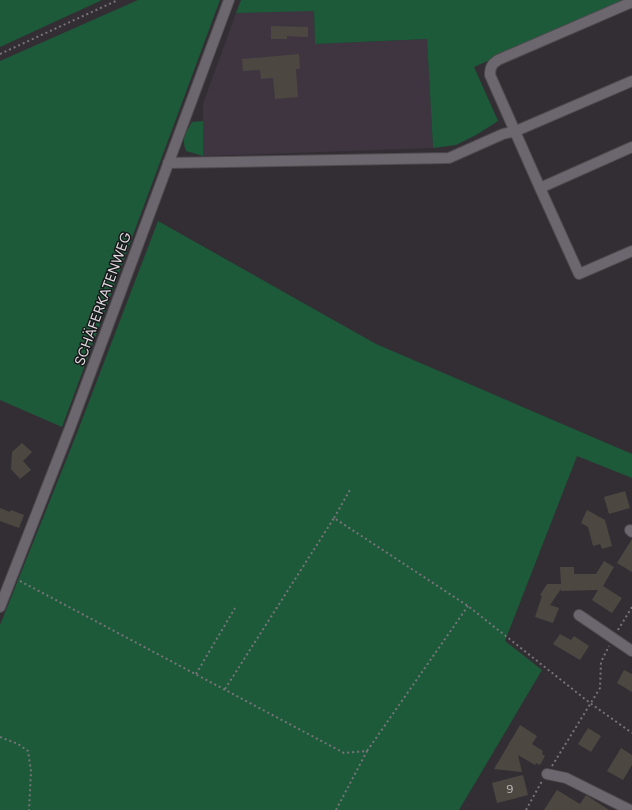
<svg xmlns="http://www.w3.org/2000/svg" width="632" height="810" viewBox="0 0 632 810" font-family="Figtree,sans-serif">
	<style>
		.built { fill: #3e3540 }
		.green { fill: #1c5a3a }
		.building { fill: #4c4841 }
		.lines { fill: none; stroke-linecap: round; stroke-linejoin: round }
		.minor-casing { stroke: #4e4b4f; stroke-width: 12 }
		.path { stroke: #787379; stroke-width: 2; stroke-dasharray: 2 3; stroke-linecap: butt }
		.minor { stroke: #6c676e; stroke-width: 10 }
		.labels { text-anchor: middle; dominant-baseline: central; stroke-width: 3; stroke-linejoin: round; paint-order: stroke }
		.number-label { font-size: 12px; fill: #bcb8ba }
		.street-label { font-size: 14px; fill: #e1dee2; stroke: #19171a }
	</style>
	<rect width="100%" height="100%" fill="#332e34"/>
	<path class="built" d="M 314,10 L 315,44 L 427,39 L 433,148 L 203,156 L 203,104 L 236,13 Z"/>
	<path class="green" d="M 0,0 L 102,0 L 0,47 Z
		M 138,0 L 220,0 L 62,427 L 0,400 L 0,61 Z
		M 241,0 L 626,0 L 474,67 L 498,121 L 476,135 L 456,145 L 433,148 L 427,39 L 315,44 L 314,11 L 236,13 Z
		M 203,121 L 203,156 L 186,151 C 181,138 186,133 192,122 Z
		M 158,221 L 376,344 L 632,454 L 632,478 L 577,456 L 505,641 L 542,670 L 459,810 L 0,810 L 0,625 L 77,433 Z"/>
	<path class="building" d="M 271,26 L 308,27 L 308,37 L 287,36 L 287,39 L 271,39 Z
		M 299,54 L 300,69 L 296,69 L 298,97 L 275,99 L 273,78 L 261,79 L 260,70 L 243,71 L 242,59 Z
		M 22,443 L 32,452 L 23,461 L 31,470 L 20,479 L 11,469 L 12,452 Z
		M 625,491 L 630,508 L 609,514 L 604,497 Z
		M 0,508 L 10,512 L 11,510 L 24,515 L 19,528 L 0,521 Z
		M 587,510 L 605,520 L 612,546 L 602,549 L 600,544 L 593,546 L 588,527 L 581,523 Z
		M 632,539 L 632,572 L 617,563 Z
		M 604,561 L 614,567 L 603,586 L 622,598 L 612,613 L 592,600 L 598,590 L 561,591 L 561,589 L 550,605 L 559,608 L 553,623 L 535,617 L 542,596 L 540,595 L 547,584 L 561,584 L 560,567 L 574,567 L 574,574 L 596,574 Z
		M 560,634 L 571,640 L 574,636 L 589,646 L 580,660 L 553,644 Z
		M 624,670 L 632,674 L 632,692 L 617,683 Z
		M 520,725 L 537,736 L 532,744 L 543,751 L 542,754 L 545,756 L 540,765 L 536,763 L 535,765 L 518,755 L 522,772 L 494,769 Z
		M 588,728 L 601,736 L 591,752 L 578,744 Z
		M 621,748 L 632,755 L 632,765 L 623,780 L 607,771 Z
		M 523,775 L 528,795 L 497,803 L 492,783 Z
		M 557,790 L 580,804 L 586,795 L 609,810 L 544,810 Z"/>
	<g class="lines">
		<defs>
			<path id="minor" d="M 632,2 L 498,60 C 492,64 490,67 490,75 L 540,188 L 632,147
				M 168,163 L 449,158 L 503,134 L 516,131 L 632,81
				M 540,188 L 579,274 L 632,251
				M 630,530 L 632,532
				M 0,607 L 70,428 L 229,0
				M 579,615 L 632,651
				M 547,774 L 566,778 L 630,810"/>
		</defs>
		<use href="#minor" class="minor-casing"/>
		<path class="path" d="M 0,54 L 118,0
			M 334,518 L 351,488
			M 20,581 L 344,753 L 367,751 L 468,606
			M 618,630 L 632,607
			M 196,674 L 235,608
			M 225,689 L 334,518 L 468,606 L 590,703 L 632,733
			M 0,737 L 18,744 L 28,751 L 31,771 L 29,810
			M 552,766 L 600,688 L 601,662 L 609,646
			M 336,810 L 367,751
			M 526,810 L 542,781"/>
		<use href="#minor" class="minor"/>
	</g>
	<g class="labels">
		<g class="number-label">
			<text x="510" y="789">9</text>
		</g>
		<g class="street-label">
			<text transform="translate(103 299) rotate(-70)">SCHÄFERKATENWEG</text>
		</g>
	</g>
</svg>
